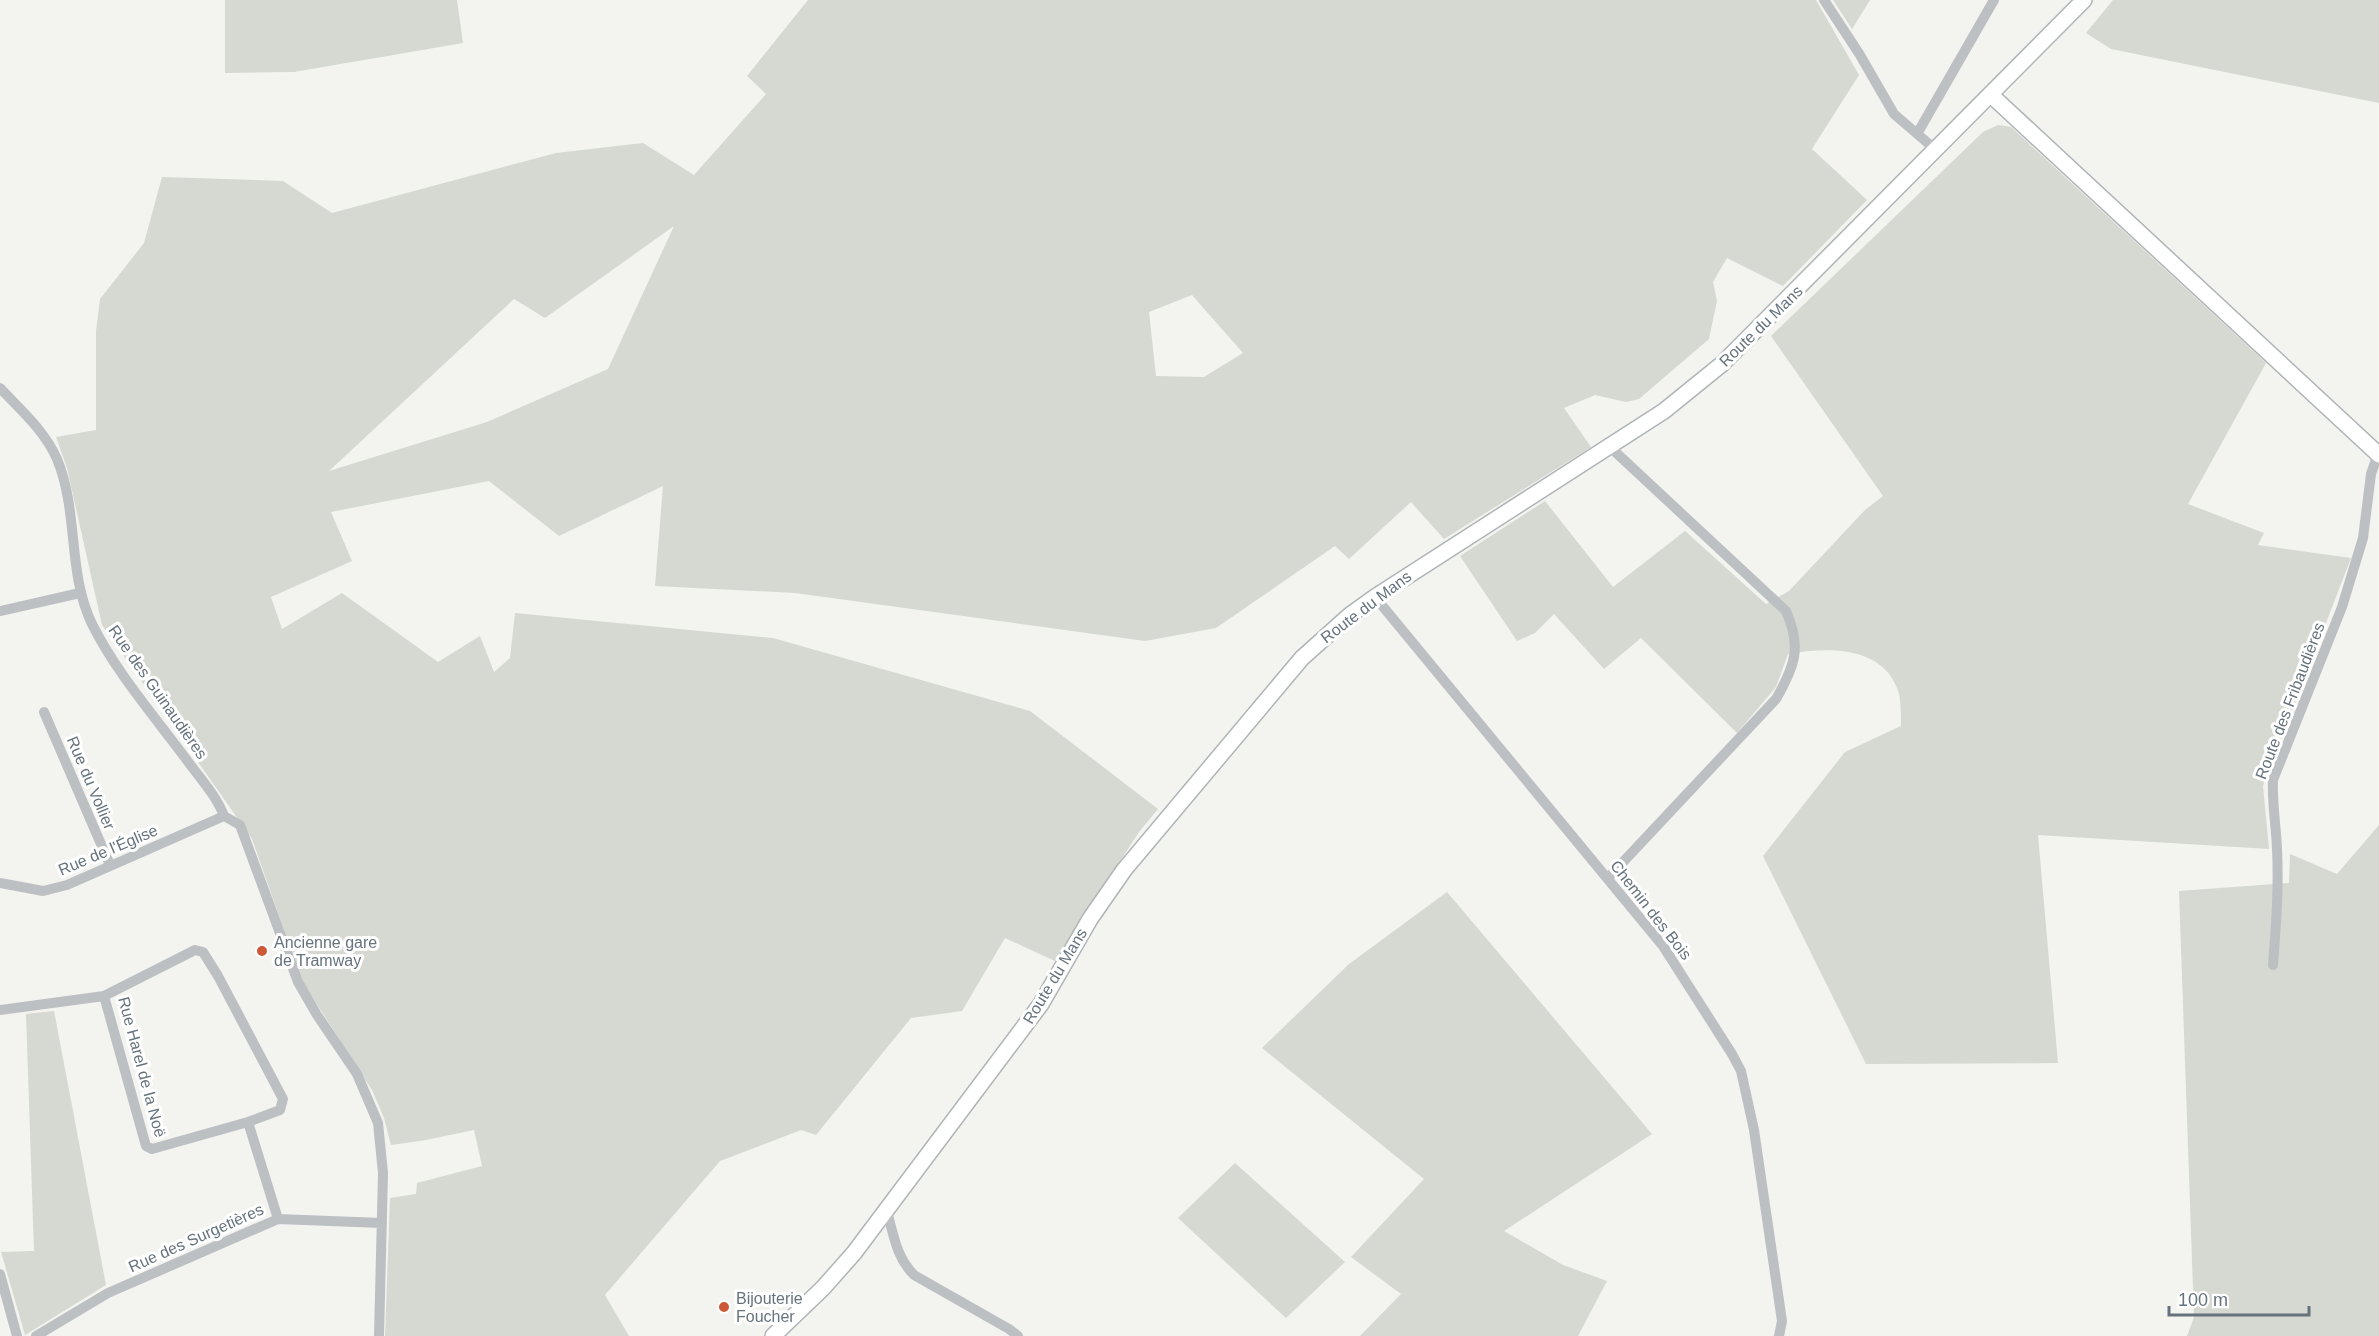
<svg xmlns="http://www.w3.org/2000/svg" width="2379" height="1336" viewBox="0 0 2379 1336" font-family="Helvetica,sans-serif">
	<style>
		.green { fill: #d5d9d1; fill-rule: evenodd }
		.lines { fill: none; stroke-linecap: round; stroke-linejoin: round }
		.secondary-casing { stroke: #afb4b7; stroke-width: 18 }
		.street { stroke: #bdc0c3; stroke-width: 10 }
		.secondary { stroke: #fff; stroke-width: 15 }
		.poi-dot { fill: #cc5837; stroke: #fff; stroke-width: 2 }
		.labels { text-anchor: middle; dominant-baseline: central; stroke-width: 6; stroke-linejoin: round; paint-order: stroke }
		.street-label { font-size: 16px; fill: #66737d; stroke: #fff }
		.poi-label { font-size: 16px; fill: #66737d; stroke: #fff; text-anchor: start }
	</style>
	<rect width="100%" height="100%" fill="#f3f3f0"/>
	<path class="green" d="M 225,0 L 457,0 L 463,43 L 294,72 L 225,73 Z
		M 808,0 L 1816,0 L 1859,75 L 1812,149 L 1867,200 L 1783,286 L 1727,258 L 1713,282 L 1717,301 L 1709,339 L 1639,399 L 1626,402 L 1595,395 L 1564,408 L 1591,447 L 1444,539 L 1411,502 L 1349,559 L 1335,546 L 1216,628 L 1145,641 L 795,593 L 655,586 L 663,486 L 559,536 L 489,481 L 331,512 L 352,561 L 271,597 L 282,629 L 342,593 L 438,662 L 480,636 L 494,672 L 510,658 L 515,613 L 773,638 L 1030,711 L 1158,809 L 1139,832 L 1055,961 L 1005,938 L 962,1011 L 911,1018 L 816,1135 L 801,1130 L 720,1161 L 605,1295 L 629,1336 L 385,1336 L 390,1198 L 416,1194 L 417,1183 L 482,1166 L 474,1130 L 426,1140 L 391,1145 L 384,1118 L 372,1090 L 302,981 L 252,839 L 102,625 L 67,468 L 56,437 L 96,430 L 96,331 L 100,299 L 144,243 L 162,177 L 283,181 L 332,213 L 556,153 L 643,143 L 694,175 L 766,94 L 747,76 ZM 674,226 L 608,369 L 487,422 L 329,471 L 514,299 L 545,318 ZM 1192,295 L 1243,353 L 1204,377 L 1156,376 L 1149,312 Z
		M 1833,0 L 1870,0 L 1852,29 Z
		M 2113,0 L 2379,0 L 2379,103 L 2111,49 L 2086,33 Z
		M 1998,125 L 2011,127 L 2266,363 L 2188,504 L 2264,533 L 2258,545 L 2351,558 L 2263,786 L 2269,849 L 2038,835 L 2058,1063 L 1866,1064 L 1763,856 L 1845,752 L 1901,726 C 1901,716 1901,704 1899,694 C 1885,645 1828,647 1788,654 L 1776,687 L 1737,733 L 1641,638 L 1604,669 L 1554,614 L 1535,633 L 1517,641 L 1460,556 L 1545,501 L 1613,587 L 1685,531 L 1766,604 L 1789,591 L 1865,510 L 1883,496 L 1771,336 L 1983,132 Z
		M 2379,825 L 2379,1336 L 2187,1336 L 2194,1317 L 2179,891 L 2289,883 L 2290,854 L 2337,874 Z
		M 1447,892 L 1652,1134 L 1504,1231 L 1563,1265 L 1607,1281 L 1578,1336 L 1360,1336 L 1401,1294 L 1351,1257 L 1424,1179 L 1262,1048 L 1349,964 Z
		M 54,1011 L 106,1285 L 25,1335 L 1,1252 L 34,1251 L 26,1014 Z
		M 1235,1163 L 1345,1262 L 1286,1318 L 1178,1218 Z"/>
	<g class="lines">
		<defs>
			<path id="secondary" d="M 1991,95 L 2379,455
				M 773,1336 L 823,1288 L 854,1253 L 1041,1004 L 1090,919 L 1124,870 L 1302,658 L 1350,615 L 1375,597 L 1664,411 L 1722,364 L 2084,0"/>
		</defs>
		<use href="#secondary" class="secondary-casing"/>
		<path class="street" d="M 1824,0 L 1860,55 L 1894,114 L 1936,150
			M 1917,134 L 1994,0
			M 0,388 C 20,409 45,431 57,459 C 79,512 67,572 92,624 C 117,674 156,718 189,763 C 201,779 217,797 224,816
			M 1375,597 L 1663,946 L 1732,1054 L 1741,1071 L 1754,1130 L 1782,1321 L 1779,1336
			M 0,611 L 80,593
			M 44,712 L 110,865
			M 224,816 L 240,825 L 298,982 L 317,1015 L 357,1074 L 378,1123 L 383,1173 L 379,1336
			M 1608,878 L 1776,699 C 1795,666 1802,647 1786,611 L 1610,447
			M 0,883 L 43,891 L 67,885 L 224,816
			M 2273,965 C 2276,926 2279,888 2277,849 C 2276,825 2272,804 2273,780 L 2342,607 L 2363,538 L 2371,474 L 2378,454
			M 0,1010 L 104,996 L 195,950 L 203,952 L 218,976 L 283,1099 L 280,1110 L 248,1122 L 152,1149 L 146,1146 L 104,996
			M 248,1122 L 278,1219
			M 885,1212 L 888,1215 C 894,1237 897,1258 914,1275 L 1009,1329 L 1018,1336
			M 0,1274 L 17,1336
			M 36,1336 L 108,1293 L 278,1219 L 382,1223"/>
		<use href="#secondary" class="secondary"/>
	</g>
	<g class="poi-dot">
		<circle cx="262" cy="951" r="6"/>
		<circle cx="724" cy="1307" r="6"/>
	</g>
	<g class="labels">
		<g class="street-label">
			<text transform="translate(1761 326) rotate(-44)">Route du Mans</text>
			<text transform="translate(1366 607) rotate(-37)">Route du Mans</text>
			<text transform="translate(158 692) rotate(55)">Rue des Guinaudières</text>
			<text transform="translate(2290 701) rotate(-69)">Route des Fribaudières</text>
			<text transform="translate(91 783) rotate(67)">Rue du Vollier</text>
			<text transform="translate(108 850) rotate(-23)">Rue de l'Église</text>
			<text transform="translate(1651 910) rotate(52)">Chemin des Bois</text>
			<text transform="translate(1055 976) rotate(-59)">Route du Mans</text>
			<text transform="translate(142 1067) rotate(75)">Rue Harel de la Noë</text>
			<text transform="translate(196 1238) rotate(-24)">Rue des Surgetières</text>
		</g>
		<g class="poi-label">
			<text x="274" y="942">Ancienne gare<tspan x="274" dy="18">de Tramway</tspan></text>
			<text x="736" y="1298">Bijouterie<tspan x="736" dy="18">Foucher</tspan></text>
		</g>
	</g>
	<path d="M2169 1306v9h140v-9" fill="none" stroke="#66737d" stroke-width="3"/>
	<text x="2178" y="1306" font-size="18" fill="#66737d" stroke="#ffffff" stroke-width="4.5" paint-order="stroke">100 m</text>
</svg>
